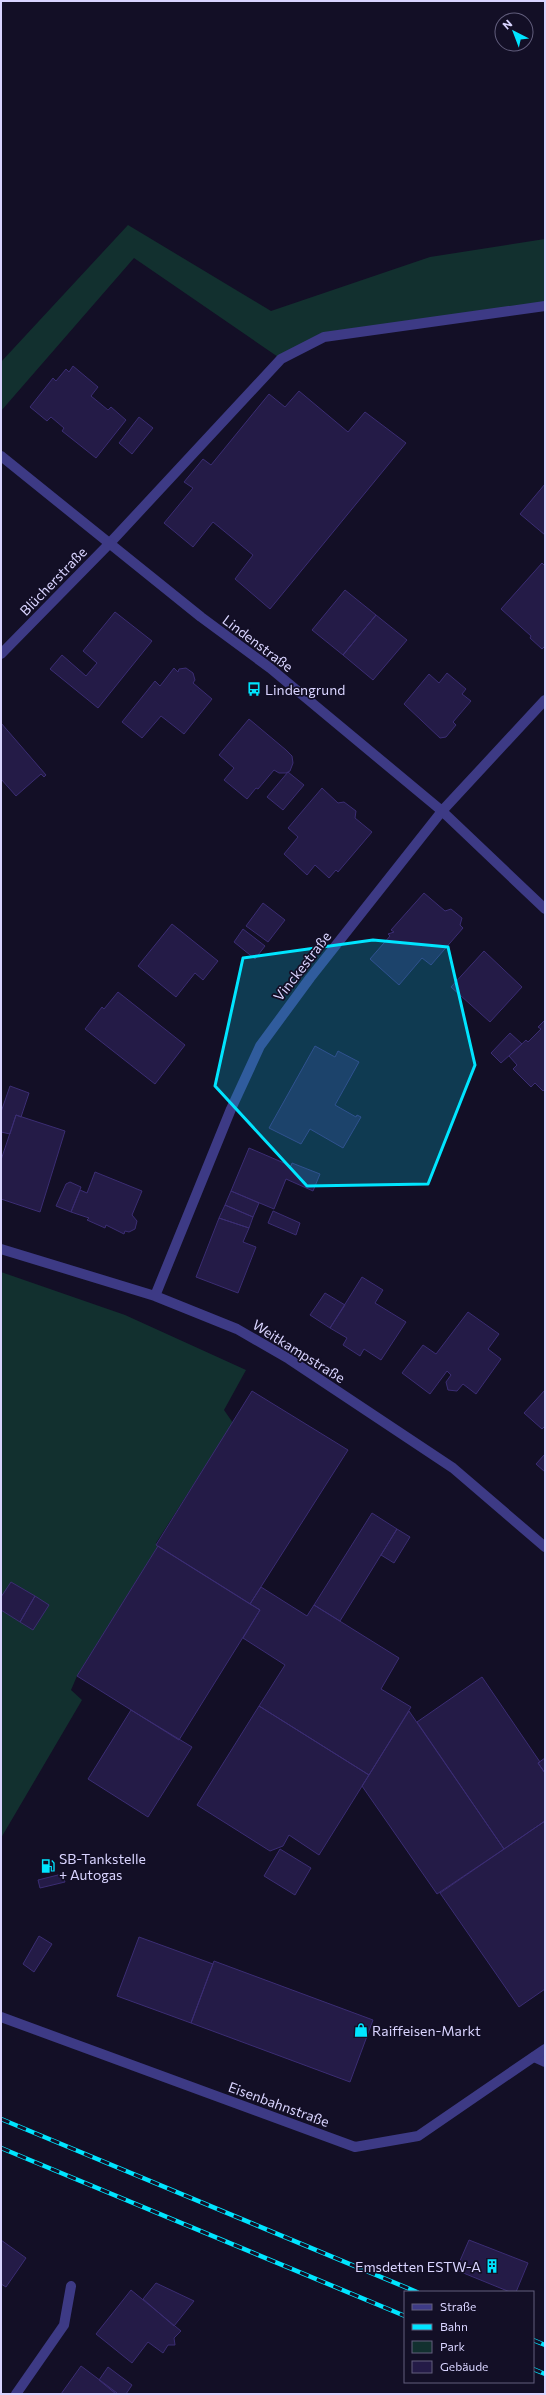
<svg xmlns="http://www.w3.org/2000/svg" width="546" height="2395" viewBox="0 0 546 2395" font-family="Commissioner,sans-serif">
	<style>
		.green { fill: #12302f }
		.building { fill: #241b47; stroke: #3b2d73 }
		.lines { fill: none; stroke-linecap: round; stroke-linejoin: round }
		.lane { stroke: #3d3a85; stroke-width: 10 }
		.street { stroke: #3d3a85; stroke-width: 10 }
		.rail-casing { stroke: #00e5ff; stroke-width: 4.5 }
		.rail { stroke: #130f26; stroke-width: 3; stroke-dasharray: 9; stroke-linecap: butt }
		.marked { fill: #00e5ff; fill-opacity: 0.2; stroke: #00e5ff; stroke-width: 3; stroke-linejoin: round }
		.labels { text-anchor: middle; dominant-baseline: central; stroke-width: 3.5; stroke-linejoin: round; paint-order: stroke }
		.street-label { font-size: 14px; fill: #d9d4ff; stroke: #130f26 }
		.poi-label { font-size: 14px; fill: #d9d4ff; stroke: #130f26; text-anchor: start }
	</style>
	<rect width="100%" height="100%" fill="#130f26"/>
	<path class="green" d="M 128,225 L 271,311 L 430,257 L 545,239 L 545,306 L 324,337 L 281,359 L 134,258 L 1,411 L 1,362 Z
		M 1,1272 L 125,1315 L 246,1370 L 224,1410 L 233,1423 L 156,1543 L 158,1546 L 77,1676 L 71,1690 L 82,1700 L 1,1838 Z"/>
	<path class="building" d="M 73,366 L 98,387 L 91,396 L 108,410 L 111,407 L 126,420 L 96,458 L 62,431 L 64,428 L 51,417 L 47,421 L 30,407 L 53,378 L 56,381 L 66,369 L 69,372 Z
		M 299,391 L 348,432 L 365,412 L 406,443 L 270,609 L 235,579 L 253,555 L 213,522 L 193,547 L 164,523 L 193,488 L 184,482 L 203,459 L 211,465 L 269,394 L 285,407 Z
		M 139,417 L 153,428 L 132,454 L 119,443 Z
		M 545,484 L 545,535 L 520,514 Z
		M 542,563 L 545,566 L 545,646 L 542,649 L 530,638 L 531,636 L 501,609 Z
		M 345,590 L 376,615 L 343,655 L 312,630 Z
		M 115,612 L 152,641 L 98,708 L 50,669 L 62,655 L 86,676 L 97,663 L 83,651 Z
		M 376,615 L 407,640 L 373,680 L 343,655 Z
		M 174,668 L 178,672 L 179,669 L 186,668 L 193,673 L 195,680 L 193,683 L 212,699 L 184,734 L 161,716 L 142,738 L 122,722 L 155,681 L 160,686 Z
		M 447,673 L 466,689 L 462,694 L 471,701 L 453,722 L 456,725 L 446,737 L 440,738 L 404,704 L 429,674 L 439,683 Z
		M 249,719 L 286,750 L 292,756 L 293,763 L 290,771 L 286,773 L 279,773 L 274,770 L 258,789 L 256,788 L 247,799 L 224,780 L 234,768 L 219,755 Z
		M 1,723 L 46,775 L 44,777 L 41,774 L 16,796 L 1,779 Z
		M 288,772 L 304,785 L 283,810 L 267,797 Z
		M 322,788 L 338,803 L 344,802 L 356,811 L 355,818 L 372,832 L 338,872 L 336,870 L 329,878 L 315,865 L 307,875 L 284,854 L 298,837 L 288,828 Z
		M 424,893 L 445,911 L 451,909 L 462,918 L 460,925 L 463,928 L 431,965 L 422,958 L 399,985 L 370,959 L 390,936 L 388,934 L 394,932 L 391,930 Z
		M 263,903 L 285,920 L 268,942 L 246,926 Z
		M 172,924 L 218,961 L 203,980 L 195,973 L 176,997 L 138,966 Z
		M 243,929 L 265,946 L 255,959 L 234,942 Z
		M 484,951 L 522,987 L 490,1022 L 451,987 Z
		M 118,992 L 185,1045 L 155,1084 L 85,1029 L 102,1007 L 104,1009 Z
		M 545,1020 L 545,1089 L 543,1091 L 535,1083 L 531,1087 L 513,1069 L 517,1065 L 509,1056 L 526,1040 L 528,1042 L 541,1029 L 538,1027 Z
		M 510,1033 L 522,1044 L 501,1063 L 491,1053 Z
		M 315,1046 L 335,1057 L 338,1051 L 359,1062 L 335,1105 L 356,1117 L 357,1115 L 361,1117 L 343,1148 L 310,1129 L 301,1144 L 269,1128 Z
		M 10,1086 L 29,1093 L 21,1117 L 16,1115 L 10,1134 L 1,1132 L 1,1112 Z
		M 16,1115 L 65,1131 L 40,1212 L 1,1199 L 1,1160 Z
		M 249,1148 L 291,1166 L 292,1163 L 320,1174 L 313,1191 L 286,1179 L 274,1209 L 231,1191 Z
		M 95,1172 L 142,1191 L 132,1215 L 137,1221 L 135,1229 L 129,1232 L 125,1231 L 124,1234 L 106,1225 L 105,1228 L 87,1220 L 89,1218 L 71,1212 L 80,1190 L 87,1193 Z
		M 70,1182 L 81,1187 L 71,1212 L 56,1206 L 66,1184 Z
		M 231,1191 L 259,1203 L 253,1217 L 225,1205 Z
		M 225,1205 L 253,1217 L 249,1228 L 219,1218 Z
		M 273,1211 L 300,1223 L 296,1235 L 268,1223 Z
		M 219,1218 L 249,1228 L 243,1242 L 256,1247 L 238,1293 L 196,1277 Z
		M 362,1277 L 383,1290 L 375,1303 L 406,1322 L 381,1360 L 364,1349 L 360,1356 L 343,1345 L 347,1338 L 330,1328 Z
		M 325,1293 L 345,1305 L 330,1328 L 310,1315 Z
		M 468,1312 L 499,1334 L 488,1349 L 501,1359 L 476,1394 L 463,1384 L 457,1391 L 448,1390 L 446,1382 L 451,1375 L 447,1371 L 430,1394 L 402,1373 L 423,1345 L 436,1354 Z
		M 545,1390 L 545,1426 L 542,1429 L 524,1413 Z
		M 252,1391 L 348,1450 L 250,1604 L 156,1545 Z
		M 545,1454 L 545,1472 L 536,1464 Z
		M 372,1513 L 397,1529 L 340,1621 L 314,1605 Z
		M 397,1529 L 410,1537 L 394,1563 L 381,1555 Z
		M 158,1546 L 260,1610 L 179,1740 L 77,1676 Z
		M 11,1582 L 35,1596 L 20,1622 L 1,1610 L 1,1597 Z
		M 261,1587 L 307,1616 L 314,1605 L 399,1658 L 381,1689 L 411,1707 L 369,1775 L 259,1706 L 285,1665 L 243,1638 L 260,1610 L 250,1604 Z
		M 35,1596 L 49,1605 L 33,1630 L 20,1622 Z
		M 482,1677 L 540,1762 L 538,1763 L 545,1773 L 545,1821 L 504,1849 L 417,1722 Z
		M 259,1706 L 369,1775 L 319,1855 L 289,1835 L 283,1846 L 270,1851 L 197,1805 Z
		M 131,1710 L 192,1747 L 148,1817 L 88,1779 Z
		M 409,1711 L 504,1849 L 437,1894 L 362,1786 Z
		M 545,1758 L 545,1773 L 538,1763 Z
		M 545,1821 L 545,1989 L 519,2007 L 440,1893 Z
		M 280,1849 L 311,1868 L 295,1895 L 264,1876 Z
		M 62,1874 L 65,1882 L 40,1888 L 38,1880 Z
		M 39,1936 L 52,1944 L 34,1972 L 23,1964 Z
		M 139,1937 L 213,1964 L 191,2023 L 117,1996 Z
		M 214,1961 L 373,2020 L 350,2082 L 191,2023 Z
		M 1,2240 L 26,2258 L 6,2287 L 1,2284 Z
		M 469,2240 L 528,2263 L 516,2292 L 510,2292 L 456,2270 Z
		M 156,2283 L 194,2301 L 174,2326 L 143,2299 Z
		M 131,2290 L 181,2331 L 174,2338 L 175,2345 L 168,2345 L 163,2353 L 148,2342 L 132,2363 L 96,2334 Z
		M 81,2366 L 117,2393 L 116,2394 L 61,2394 Z
		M 108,2367 L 132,2385 L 126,2394 L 116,2394 L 99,2380 Z"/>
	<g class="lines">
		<path class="lane" d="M 109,544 L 281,359 L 324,337 L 545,306
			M 534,2057 L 545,2062"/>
		<path class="street" d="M 1,456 L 201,617 L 270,668 L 442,811 L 545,909
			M 1,654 L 109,544
			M 1,1249 L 155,1296 L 237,1329 L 289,1359 L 453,1468 L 545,1547
			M 155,1296 L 231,1109 L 260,1046 L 310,978 L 442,811 L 545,700
			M 1,2017 L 355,2147 L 418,2136 L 545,2049
			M 16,2394 L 64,2325 L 71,2286"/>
		<defs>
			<path id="rail" d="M 1,2119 L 417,2292
				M 1,2148 L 405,2316
				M 533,2340 L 545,2345
				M 533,2369 L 545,2374"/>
		</defs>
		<use href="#rail" class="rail-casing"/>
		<use href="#rail" class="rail"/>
	</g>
	<path class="marked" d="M 373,940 L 448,947 L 475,1065 L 428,1184 L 307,1186 L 215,1086 L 243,958 Z"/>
	<defs>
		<symbol id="bus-bare" viewBox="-9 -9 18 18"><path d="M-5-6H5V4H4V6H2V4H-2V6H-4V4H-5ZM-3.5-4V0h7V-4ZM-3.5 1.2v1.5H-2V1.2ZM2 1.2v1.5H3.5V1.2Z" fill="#00e5ff" stroke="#130f26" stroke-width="2.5" paint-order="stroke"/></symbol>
		<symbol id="fuel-bare" viewBox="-9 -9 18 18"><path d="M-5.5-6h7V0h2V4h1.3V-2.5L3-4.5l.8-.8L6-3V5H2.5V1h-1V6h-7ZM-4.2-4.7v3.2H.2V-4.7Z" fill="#00e5ff" stroke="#130f26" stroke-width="2.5" paint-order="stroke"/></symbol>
		<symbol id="shop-bare" viewBox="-9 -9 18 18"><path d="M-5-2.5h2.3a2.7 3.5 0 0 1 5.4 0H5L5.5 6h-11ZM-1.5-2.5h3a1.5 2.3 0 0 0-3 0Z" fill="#00e5ff" stroke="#130f26" stroke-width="2.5" paint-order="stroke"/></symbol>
		<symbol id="building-bare" viewBox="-9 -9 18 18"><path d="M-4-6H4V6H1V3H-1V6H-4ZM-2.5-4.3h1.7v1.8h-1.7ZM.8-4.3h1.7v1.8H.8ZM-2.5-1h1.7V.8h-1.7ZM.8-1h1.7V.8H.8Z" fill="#00e5ff" stroke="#130f26" stroke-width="2.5" paint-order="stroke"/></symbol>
	</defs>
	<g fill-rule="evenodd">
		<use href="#bus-bare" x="244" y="679" width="20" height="20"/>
		<use href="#fuel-bare" x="38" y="1856" width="20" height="20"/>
		<use href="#shop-bare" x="351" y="2020" width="20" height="20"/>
		<use href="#building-bare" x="482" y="2256" width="20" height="20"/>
	</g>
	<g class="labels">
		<g class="street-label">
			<text transform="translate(53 581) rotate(-46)">Blücherstraße</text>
			<text transform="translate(258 643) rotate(37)">Lindenstraße</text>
			<text transform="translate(302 966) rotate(-52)">Vinckestraße</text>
			<text transform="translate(299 1351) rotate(32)">Weitkampstraße</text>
			<text transform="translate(279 2104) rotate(20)">Eisenbahnstraße</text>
		</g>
		<g class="poi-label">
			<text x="265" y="689">Lindengrund</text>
			<text x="59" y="1858">SB-Tankstelle<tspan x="59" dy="16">+ Autogas</tspan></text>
			<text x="372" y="2030">Raiffeisen-Markt</text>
			<text x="481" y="2266" text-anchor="end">Emsdetten ESTW-A</text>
		</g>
	</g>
	<rect width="546" height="2395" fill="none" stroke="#d9d4ff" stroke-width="4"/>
	<rect x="404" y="2291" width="130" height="92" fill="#130f26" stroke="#625e7d"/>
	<rect x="412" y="2304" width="20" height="6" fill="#3d3a85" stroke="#625e7d"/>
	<text x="440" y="2311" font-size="12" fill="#d9d4ff">Straße</text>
	<rect x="412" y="2324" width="20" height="6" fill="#00e5ff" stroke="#625e7d"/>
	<text x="440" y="2331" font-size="12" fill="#d9d4ff">Bahn</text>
	<rect x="412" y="2341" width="20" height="12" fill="#12302f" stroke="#625e7d"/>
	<text x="440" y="2351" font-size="12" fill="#d9d4ff">Park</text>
	<rect x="412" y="2361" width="20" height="12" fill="#241b47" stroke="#625e7d"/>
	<text x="440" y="2371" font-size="12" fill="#d9d4ff">Gebäude</text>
	<g transform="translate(514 32) rotate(318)"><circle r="19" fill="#130f26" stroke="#625e7d"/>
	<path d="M0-3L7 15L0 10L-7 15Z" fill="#00e5ff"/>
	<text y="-6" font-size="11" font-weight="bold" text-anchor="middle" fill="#d9d4ff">N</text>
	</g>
</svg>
